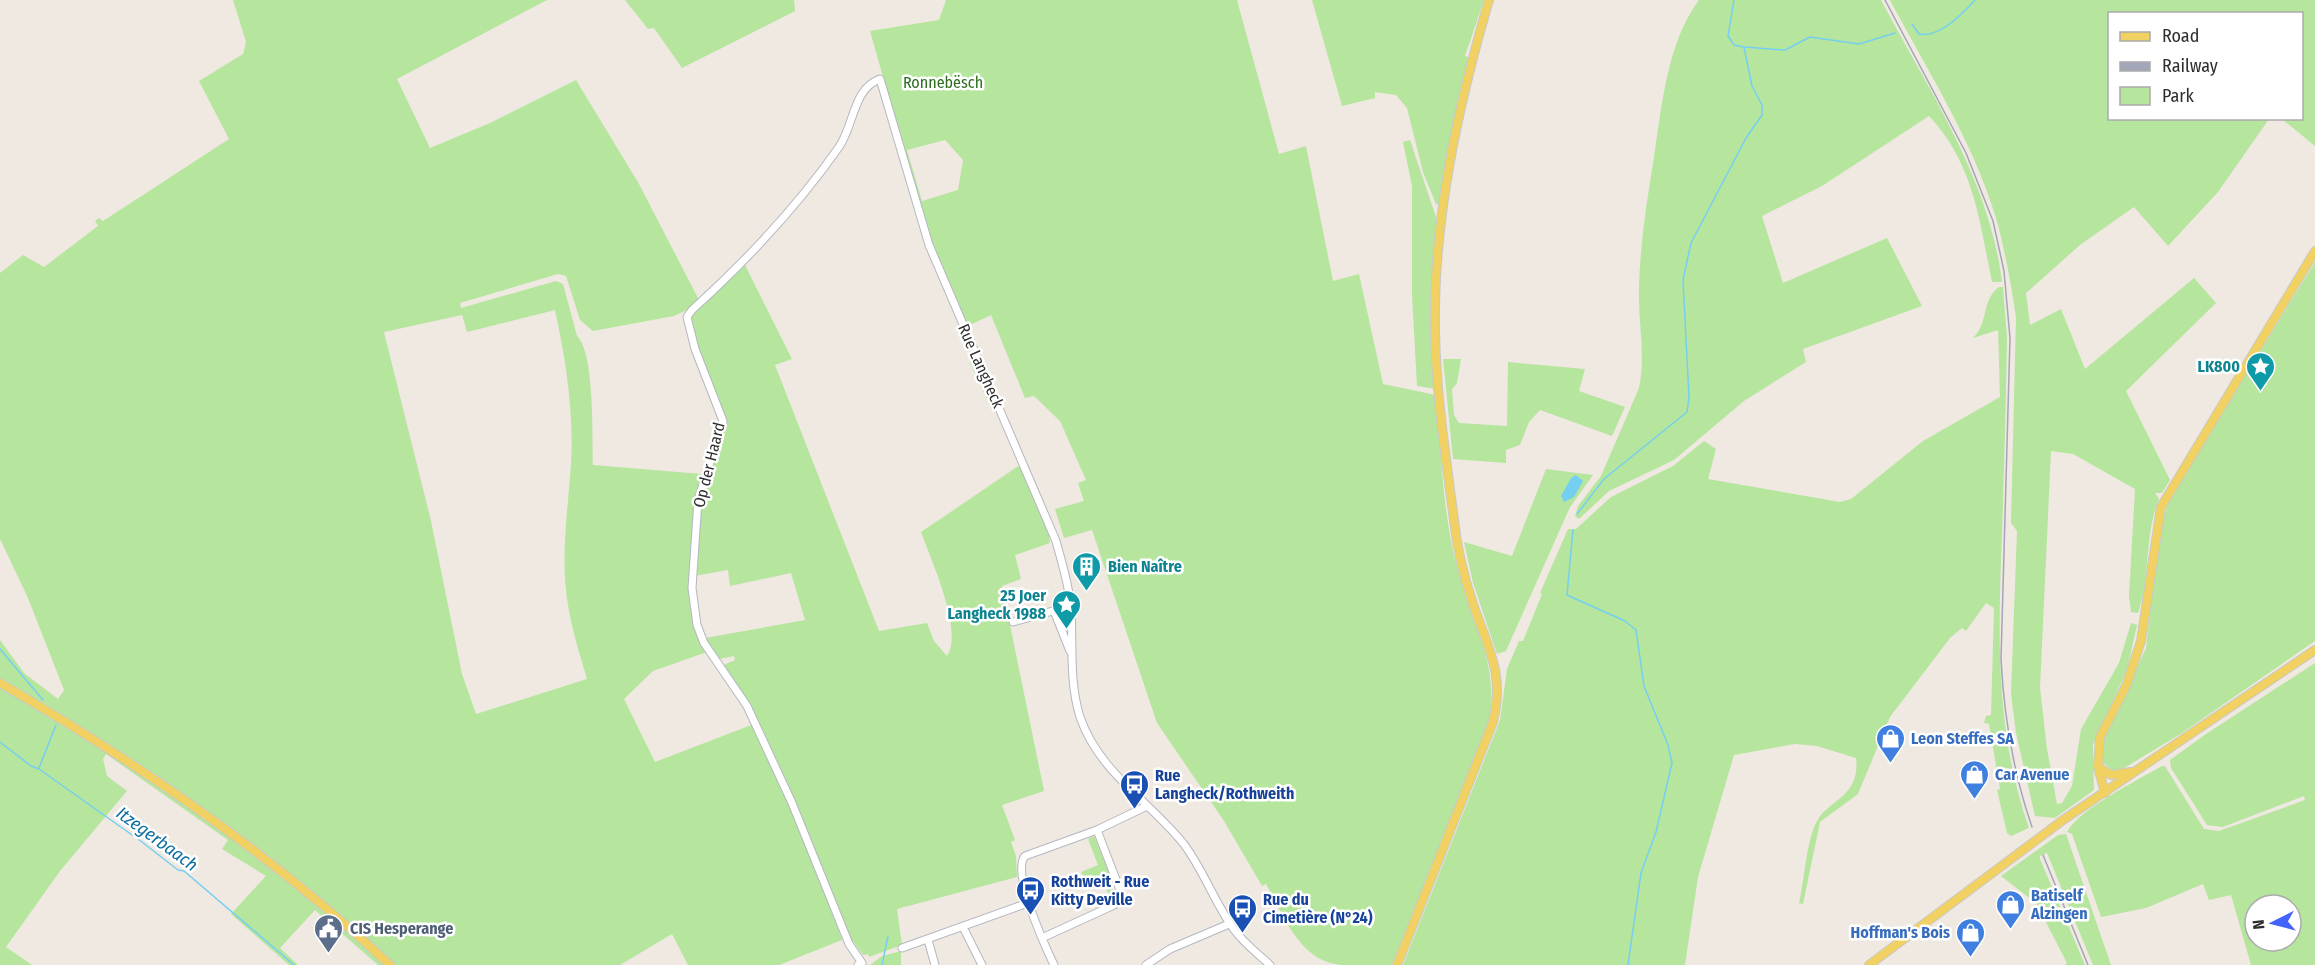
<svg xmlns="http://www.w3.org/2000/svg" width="2315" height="965" viewBox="0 0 2315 965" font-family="'Fira Sans Condensed',sans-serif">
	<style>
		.green { fill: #b6e59e; fill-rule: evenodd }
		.water { fill: #75cff0 }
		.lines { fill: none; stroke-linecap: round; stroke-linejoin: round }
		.stream { stroke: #75cff0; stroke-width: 1.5 }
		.minor-casing { stroke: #b4b7c1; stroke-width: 9 }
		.major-casing { stroke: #c9c9c9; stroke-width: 10 }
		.minor { stroke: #fff; stroke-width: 7 }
		.major { stroke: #f2d163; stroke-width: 8 }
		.rail { stroke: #a3a6b8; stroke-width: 1.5 }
		.labels { text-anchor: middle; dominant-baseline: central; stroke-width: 5; stroke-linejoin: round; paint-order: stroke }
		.park-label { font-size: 16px; fill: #2c6e1b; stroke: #fff }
		.street-label { font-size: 16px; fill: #2e2e2e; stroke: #fff }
		.culture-label { font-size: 16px; font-weight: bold; fill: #0d838f; stroke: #fff; text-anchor: end }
		.shop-label { font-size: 16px; font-weight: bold; fill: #366cbe; stroke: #fff; text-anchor: start }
		.transit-label { font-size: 16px; font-weight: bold; fill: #164399; stroke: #fff; text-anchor: start }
		.service-label { font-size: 16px; font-weight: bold; fill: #4e5e75; stroke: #fff; text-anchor: start }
		.water-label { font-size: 18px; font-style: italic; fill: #0d6fa3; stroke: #fff }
	</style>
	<rect width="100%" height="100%" fill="#efe9e1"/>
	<path class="green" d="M 233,0 L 547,0 L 397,79 L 430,148 L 490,123 L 576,80 L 639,184 L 699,300 L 685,311 L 674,316 L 593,331 L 580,320 L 566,276 L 558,274 L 460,303 L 461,308 L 556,281 L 563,284 L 577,336 C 595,353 592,438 593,465 L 702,474 L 695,502 L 691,602 L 707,652 L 653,671 L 624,699 L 655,762 L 754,724 L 810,853 L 842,940 L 779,965 L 688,965 L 672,934 L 620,965 L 378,965 L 315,910 L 280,948 L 298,965 L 289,965 L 231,914 L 266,876 L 222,849 L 228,840 L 106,754 L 103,759 L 107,776 L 127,791 L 60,871 L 6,947 L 32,965 L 0,965 L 0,640 L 24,673 L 58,699 L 64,690 L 28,598 L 0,539 L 0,273 L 23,255 L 44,267 L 98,226 L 95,221 L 99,218 L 103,221 L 229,139 L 199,81 L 243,54 L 246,42 ZM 555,310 C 566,361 574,412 571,464 C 568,510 560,558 568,605 C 572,630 580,655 587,679 L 476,714 L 462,674 L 431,521 L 384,332 L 462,315 L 467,332 Z
		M 625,0 L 794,0 L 795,11 L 682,68 L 654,28 L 648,29 Z
		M 946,0 L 1237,0 L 1279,154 L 1306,146 L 1333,281 L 1359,274 L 1383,384 L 1436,395 C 1441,446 1442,500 1453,550 C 1466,611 1501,660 1489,723 L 1393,965 C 1376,965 1358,965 1341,965 C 1299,961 1284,916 1266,884 L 1262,886 L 1224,821 L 1157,723 L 1092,530 L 1064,538 L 1055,509 L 1084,501 L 1078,483 L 1086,480 L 1060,421 L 1034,396 L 1025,398 L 991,315 L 968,326 L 925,225 L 870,31 L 939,20 ZM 945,140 L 963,160 L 958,190 L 922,201 L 907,150 Z
		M 1312,0 L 1484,0 L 1465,56 L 1470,58 L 1439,205 L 1436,204 L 1423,172 L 1407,108 L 1396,95 L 1375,92 L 1375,98 L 1342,106 Z
		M 1699,0 L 1881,0 C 1928,89 1990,180 2002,282 L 1992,282 C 1979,219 1974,164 1929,116 L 1822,186 L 1762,216 L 1783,283 L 1887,238 L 1922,306 L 1803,349 L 1806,362 L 1744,401 L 1674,460 L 1609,491 L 1579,519 L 1575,516 L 1578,506 L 1601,476 L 1639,388 C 1646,355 1638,322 1639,288 C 1640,244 1647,200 1654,157 C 1662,105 1667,43 1699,0 Z
		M 1890,0 L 2315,0 L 2315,146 L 2282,119 L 2302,118 L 2302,14 L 2110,14 L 2110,118 L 2269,119 L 2218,192 L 2168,246 L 2134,207 L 2080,245 L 2026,293 L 2030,325 L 2061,309 L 2085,369 L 2194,278 L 2216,303 L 2126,391 L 2170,480 L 2162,493 L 2155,493 L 2159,499 C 2144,535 2151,577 2138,613 L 2131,612 L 2129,596 L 2135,489 L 2073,454 L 2051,451 L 2040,688 L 2047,749 L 2057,804 L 2062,803 L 2072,786 L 2081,729 L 2119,663 L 2131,623 L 2137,625 L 2127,670 L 2093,745 L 2094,790 L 2055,818 L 2035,816 L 2016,733 L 2011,694 L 2017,531 L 2011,523 L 2016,317 C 2011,284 2005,250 1996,218 C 1973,141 1927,70 1890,0 Z
		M 1410,140 L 1437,220 L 1432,287 L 1436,389 L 1417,386 L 1412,295 L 1412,186 L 1403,142 Z
		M 2315,262 L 2315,641 L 2182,733 L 2116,773 L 2103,763 L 2103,740 L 2146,648 L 2159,533 L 2169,500 Z
		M 745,265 L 792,359 L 775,365 L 879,631 L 927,623 L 934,641 L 947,656 C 964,631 931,560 921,532 L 1020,465 L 1049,535 L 1050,543 L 1015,555 L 1021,579 L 1002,586 L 1044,791 L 1002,805 L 1015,840 L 1011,842 L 1016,856 L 1017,877 L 897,909 L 902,945 L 869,957 L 868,954 L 863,955 L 850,937 C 812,845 780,748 724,665 L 735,660 L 734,656 L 719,659 L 705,638 L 805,620 L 791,573 L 730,586 L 728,570 L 694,576 L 702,493 L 723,415 L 697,348 L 690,325 L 691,316 Z
		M 1999,287 L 2003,287 L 2007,338 C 2006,404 2004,469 2002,535 C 1998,635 1995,732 2029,828 L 2011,836 L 2007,833 L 1997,790 L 2000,789 L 1989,724 L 1984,723 L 1986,716 L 1991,715 L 1994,608 L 1986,603 L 1966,631 L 1962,628 L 1950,638 L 1890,717 L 1858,794 L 1820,822 L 1803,904 L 1799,903 L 1801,893 C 1805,873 1807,841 1816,823 C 1826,800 1861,798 1856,758 L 1817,746 L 1795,744 L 1734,755 L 1698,877 L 1685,965 L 1403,965 L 1500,720 L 1507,669 L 1519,641 L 1523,641 L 1542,594 L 1540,593 L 1568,529 L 1576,529 L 1611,497 L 1673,466 L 1704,441 L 1716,449 L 1708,479 L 1840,502 L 1851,499 L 1923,441 L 2000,397 L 1998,330 L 1973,338 C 1989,323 1981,300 1999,287 Z
		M 974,353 L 977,369 L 996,409 L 992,410 L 970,363 Z
		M 1443,359 L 1461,359 L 1457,383 L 1452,389 L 1454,415 L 1459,423 L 1507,426 L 1508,362 L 1585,369 L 1579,391 L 1625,407 L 1612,436 L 1540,410 L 1529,422 L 1520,445 L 1506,450 L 1506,463 L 1453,459 Z
		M 1546,469 L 1593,475 L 1570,507 L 1506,651 L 1497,654 L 1473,583 L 1464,542 L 1512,556 Z
		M 2315,663 L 2315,965 L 2251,965 L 2231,895 L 2209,900 L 2203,884 L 2146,908 L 2101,917 L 2072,834 L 2067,832 C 2079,809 2138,780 2162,766 L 2165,766 L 2204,829 L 2219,831 L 2305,800 L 2304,796 L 2223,827 L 2207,825 L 2171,768 L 2170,760 L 2206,734 ZM 2255,905 L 2291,905 L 2291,941 L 2255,941 Z
		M 2066,834 L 2111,965 L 2093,965 L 2047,853 L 2040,856 L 2040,859 L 2085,965 L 2065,965 L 2067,963 L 2036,903 L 2001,876 L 2058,835 Z
		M 1094,836 L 1112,876 L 1108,878 L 1113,891 L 1117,889 L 1117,897 L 1112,903 L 1101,875 L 1085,881 L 1081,872 L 1098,865 L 1088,839 Z
		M 901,951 L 901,965 L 870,965 L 882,956 Z"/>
	<path class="water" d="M 1576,475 L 1583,481 L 1574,497 L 1564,502 L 1561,496 L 1571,478 Z"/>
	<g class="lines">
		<path class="stream" d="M 1912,24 L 1919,34 C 1940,38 1962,14 1975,0
			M 1744,47 L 1785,50 L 1810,37 L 1859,44 L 1895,33
			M 1577,514 L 1604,479 L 1687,412 L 1689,397 L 1683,280 L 1691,243 L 1746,138 L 1762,115 L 1762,105 L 1752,86 L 1744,47 L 1734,45 L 1728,36 L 1734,0
			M 1573,530 L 1567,595 L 1625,621 L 1636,630 L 1644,686 L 1668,745 L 1672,763 L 1656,832 L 1641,873 L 1628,965
			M 0,649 L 43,700
			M 0,742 L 31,766 L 39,769 L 142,842 L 178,870 L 184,871 L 294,965
			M 39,768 L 56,725
			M 882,965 L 888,936"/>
		<defs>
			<path id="minor" d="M 1054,611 L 1070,651
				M 1013,622 L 1071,606
				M 963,927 L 982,965
				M 1042,938 L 1114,905 L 1120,898 L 1120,890 L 1097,830
				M 928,940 L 935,965
				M 902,948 L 1025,904
				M 858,965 L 862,963 L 849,944 L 792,803 L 747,706 L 704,643 L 697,625 L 692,588 L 698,500 L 723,421 L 695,349 L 687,317 L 692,310 C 746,261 797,207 839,147 C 854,126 853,88 880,79 L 929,245 L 1056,541 C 1062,563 1069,585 1071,608 C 1073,644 1069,682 1080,717 C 1099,772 1148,800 1183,843 C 1202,868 1212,896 1229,922 C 1239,939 1256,952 1270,965
				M 1054,965 C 1045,946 1011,872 1025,856 L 1097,830 L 1147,806
				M 1146,965 L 1170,949 L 1229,924"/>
			<path id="major" d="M 0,683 C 138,763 273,855 390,965
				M 2098,767 L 2111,775 L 2131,772
				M 2105,793 L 2098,767 L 2100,737 L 2126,686 L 2141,641 L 2161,507 L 2315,251
				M 1397,965 L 1493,722 C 1505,674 1488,648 1473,604 C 1464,577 1457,549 1454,520 C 1446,458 1436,394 1435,331 C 1433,220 1458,106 1489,0
				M 1869,965 L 2063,820 L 2315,650"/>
		</defs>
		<use href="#minor" class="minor-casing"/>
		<use href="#major" class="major-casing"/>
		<use href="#minor" class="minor"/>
		<use href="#major" class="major"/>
		<path class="rail" d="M 1885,0 L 1966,153 L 1993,221 L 2004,271 L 2010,338 L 2001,659 C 2004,718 2013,772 2032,827
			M 2043,855 L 2088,965"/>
	</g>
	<defs>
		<symbol id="sight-pin" viewBox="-11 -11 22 30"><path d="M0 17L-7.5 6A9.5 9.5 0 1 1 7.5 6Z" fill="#0f9aa8" stroke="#fff"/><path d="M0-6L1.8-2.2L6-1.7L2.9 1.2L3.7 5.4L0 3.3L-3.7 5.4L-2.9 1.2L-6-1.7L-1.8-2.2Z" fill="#fff"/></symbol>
		<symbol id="building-pin" viewBox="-11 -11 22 30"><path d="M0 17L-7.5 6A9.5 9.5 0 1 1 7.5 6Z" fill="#0f9aa8" stroke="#fff"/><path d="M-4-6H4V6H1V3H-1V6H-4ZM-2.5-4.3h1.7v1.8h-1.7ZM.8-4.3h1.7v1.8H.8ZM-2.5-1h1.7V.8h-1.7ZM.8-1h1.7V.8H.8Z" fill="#fff"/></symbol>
		<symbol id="shop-pin" viewBox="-11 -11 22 30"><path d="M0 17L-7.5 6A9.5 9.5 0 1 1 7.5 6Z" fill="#3f7fe0" stroke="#fff"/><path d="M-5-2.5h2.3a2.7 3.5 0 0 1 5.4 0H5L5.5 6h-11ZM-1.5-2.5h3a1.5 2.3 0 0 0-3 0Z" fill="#fff"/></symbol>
		<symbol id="bus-pin" viewBox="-11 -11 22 30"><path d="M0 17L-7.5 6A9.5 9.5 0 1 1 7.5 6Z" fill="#1a4fb4" stroke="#fff"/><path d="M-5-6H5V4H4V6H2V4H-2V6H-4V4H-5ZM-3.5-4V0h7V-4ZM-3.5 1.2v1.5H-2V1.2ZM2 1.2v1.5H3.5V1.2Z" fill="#fff"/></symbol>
		<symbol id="civic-pin" viewBox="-11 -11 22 30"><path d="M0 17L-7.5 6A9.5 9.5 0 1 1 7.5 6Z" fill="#5c6f8a" stroke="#fff"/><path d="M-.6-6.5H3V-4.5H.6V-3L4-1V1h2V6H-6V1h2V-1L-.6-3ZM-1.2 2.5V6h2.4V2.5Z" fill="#fff"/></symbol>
	</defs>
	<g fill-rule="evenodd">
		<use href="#sight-pin" x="2244" y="350" width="33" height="45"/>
		<use href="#building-pin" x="1070" y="550" width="33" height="45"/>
		<use href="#sight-pin" x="1050" y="588" width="33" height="45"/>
		<use href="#shop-pin" x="1874" y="722" width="33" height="45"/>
		<use href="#shop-pin" x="1958" y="758" width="33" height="45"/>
		<use href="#bus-pin" x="1118" y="768" width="33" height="45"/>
		<use href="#bus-pin" x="1014" y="874" width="33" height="45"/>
		<use href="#shop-pin" x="1994" y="888" width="33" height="45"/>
		<use href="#bus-pin" x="1226" y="892" width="33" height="45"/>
		<use href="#civic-pin" x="312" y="912" width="33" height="45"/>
		<use href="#shop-pin" x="1954" y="916" width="33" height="45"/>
	</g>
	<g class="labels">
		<g class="park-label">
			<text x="943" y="82">Ronnebësch</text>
		</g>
		<g class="street-label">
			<text transform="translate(981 366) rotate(66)">Rue Langheck</text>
			<text transform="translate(709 465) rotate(-76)">Op der Haard</text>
		</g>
		<g class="culture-label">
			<text x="2240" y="366">LK800</text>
			<text x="1108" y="566" text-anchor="start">Bien Naître</text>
			<text x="1046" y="595">25 Joer<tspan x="1046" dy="18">Langheck 1988</tspan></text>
		</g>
		<g class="shop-label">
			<text x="1911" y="738">Leon Steffes SA</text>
			<text x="1995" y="774">Car Avenue</text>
			<text x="2031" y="895">Batiself<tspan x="2031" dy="18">Alzingen</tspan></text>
			<text x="1950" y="932" text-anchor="end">Hoffman's Bois</text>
		</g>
		<g class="transit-label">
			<text x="1155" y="775">Rue<tspan x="1155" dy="18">Langheck/Rothweith</tspan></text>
			<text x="1051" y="881">Rothweit - Rue<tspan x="1051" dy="18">Kitty Deville</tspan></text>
			<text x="1263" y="899">Rue du<tspan x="1263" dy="18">Cimetière (N°24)</tspan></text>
		</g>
		<g class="service-label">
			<text x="350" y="928">CIS Hesperange</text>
		</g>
		<g class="water-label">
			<text transform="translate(157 839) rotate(36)">Itzegerbaach</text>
		</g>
	</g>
	<rect x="2108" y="12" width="195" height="108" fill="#ffffff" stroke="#ababab" stroke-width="1.5"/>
	<rect x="2120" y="32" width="30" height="9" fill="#f2d163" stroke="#ababab" stroke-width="1.5"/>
	<text x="2162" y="42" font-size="18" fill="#2e2e2e">Road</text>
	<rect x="2120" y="62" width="30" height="9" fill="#a3a6b8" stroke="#ababab" stroke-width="1.5"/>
	<text x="2162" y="72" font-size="18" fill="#2e2e2e">Railway</text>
	<rect x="2120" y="87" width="30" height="18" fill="#b6e59e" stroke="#ababab" stroke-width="1.5"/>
	<text x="2162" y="102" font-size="18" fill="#2e2e2e">Park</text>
	<g transform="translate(2273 923) rotate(264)"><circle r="28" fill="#ffffff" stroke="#ababab" stroke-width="1.5"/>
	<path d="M0-4.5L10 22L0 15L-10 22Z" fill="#4264fb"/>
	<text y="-9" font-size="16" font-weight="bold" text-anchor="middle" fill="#2e2e2e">N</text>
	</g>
</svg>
